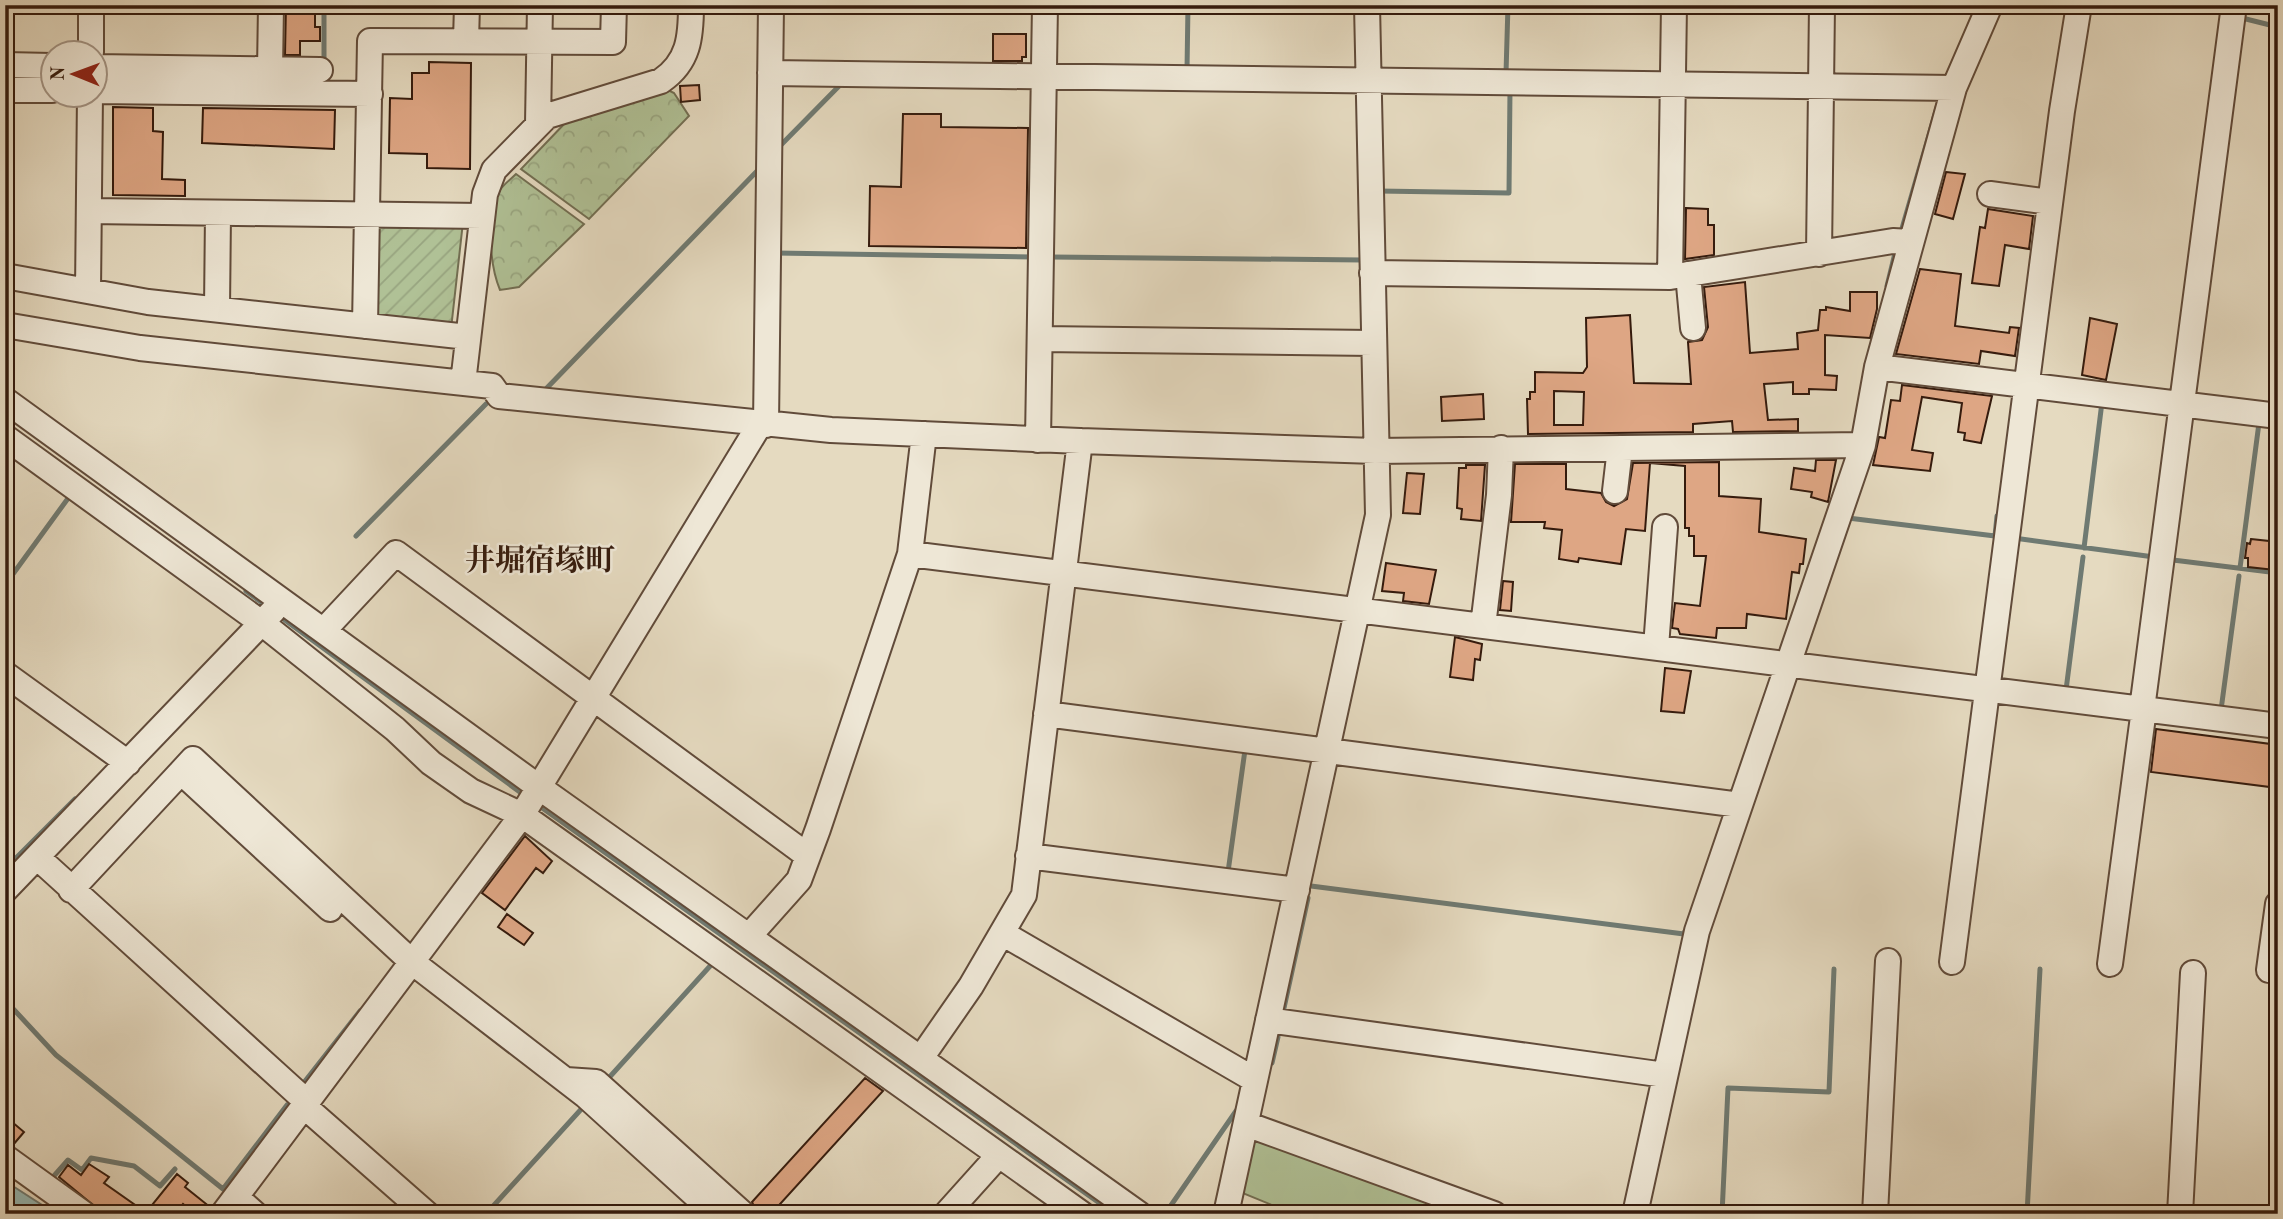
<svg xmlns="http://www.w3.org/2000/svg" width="2283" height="1219" viewBox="0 0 2283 1219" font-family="'Old Standard TT','Noto Serif JP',serif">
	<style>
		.grass { fill: #b0c196; stroke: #726e52; stroke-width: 2 }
		.forest { fill: url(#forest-crowns); stroke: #726e52; stroke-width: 2 }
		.garden { fill: url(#garden-furrows); stroke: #726e52; stroke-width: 2 }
		.water { fill: url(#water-ripples); stroke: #6f7a72; stroke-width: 2 }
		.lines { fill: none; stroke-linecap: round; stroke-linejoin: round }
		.stream { stroke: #6f7a72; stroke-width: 5 }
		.building { fill: #dea684; stroke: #351b0d; stroke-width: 2; fill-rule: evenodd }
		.minor-casing { stroke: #614b3a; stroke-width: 28 }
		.minor { stroke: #eee7d6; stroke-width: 24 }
		.labels { text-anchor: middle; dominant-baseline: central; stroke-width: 5; stroke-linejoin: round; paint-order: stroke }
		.quarter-label { font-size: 30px; font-weight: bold; fill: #351b0d; stroke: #eee7d6 }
	</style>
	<defs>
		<pattern id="forest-crowns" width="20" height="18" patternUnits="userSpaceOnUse" patternTransform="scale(1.75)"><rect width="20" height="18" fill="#b0c196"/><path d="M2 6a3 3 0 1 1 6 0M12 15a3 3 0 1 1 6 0" fill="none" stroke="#98a580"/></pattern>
		<pattern id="garden-furrows" width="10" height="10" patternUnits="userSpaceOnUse" patternTransform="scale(1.75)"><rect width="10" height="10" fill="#b0c196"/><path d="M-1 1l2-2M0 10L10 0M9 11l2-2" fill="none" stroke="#98a580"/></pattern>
		<pattern id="water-ripples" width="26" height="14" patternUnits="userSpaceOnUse" patternTransform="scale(1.75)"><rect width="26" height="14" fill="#96bab6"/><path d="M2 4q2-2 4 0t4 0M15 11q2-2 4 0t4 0" fill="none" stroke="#829f9b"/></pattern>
	</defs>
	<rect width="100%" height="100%" fill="#e5dac0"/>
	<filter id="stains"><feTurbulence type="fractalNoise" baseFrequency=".00286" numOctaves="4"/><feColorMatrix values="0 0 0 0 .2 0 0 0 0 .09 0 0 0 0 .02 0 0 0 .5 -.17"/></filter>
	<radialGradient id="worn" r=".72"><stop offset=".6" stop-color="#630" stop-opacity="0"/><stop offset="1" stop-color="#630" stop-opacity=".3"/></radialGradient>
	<path class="grass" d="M 1259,1139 L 1468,1214 L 1294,1214 L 1240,1192 L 1251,1143 Z"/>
	<path class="forest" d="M 666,89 L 674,93 L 689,116 L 589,219 L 521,169 L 568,120 Z
		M 516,174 L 584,224 L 519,287 L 500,290 C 490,266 485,214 500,190 C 504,184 511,179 516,174 Z"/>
	<path class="garden" d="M 463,222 L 451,329 L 376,321 L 372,225 Z"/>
	<path class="water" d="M 5,1181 L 56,1214 L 5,1214 Z"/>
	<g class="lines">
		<path class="stream" d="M 2201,5 L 2225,12
			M 2242,18 L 2278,27
			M 11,56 L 12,5
			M 324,60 L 324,5
			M 1187,70 L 1188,5
			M 1506,73 L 1508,5
			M 777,149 L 844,81
			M 1378,191 L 1509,193 L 1510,89
			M 1901,232 L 1938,104
			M 775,253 L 1034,257
			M 1051,257 L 1362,260 L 1362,256
			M 1887,286 L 1896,249
			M 542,393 L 760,168
			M 1848,518 L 1995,536 L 1997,516
			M 356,536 L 486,404
			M 2014,538 L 2154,557
			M 2084,548 L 2102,402
			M 2173,560 L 2278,573
			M 2240,568 L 2259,423
			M 5,585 L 69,497
			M 246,591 L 268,607
			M 278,615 L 524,795
			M 2066,690 L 2083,557
			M 2221,710 L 2239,576
			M 538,805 L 1115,1214
			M 5,869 L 75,799
			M 1232,872 L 1228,872 L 1245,750
			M 1311,886 L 1684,934 L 1685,931
			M 2270,900 L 2278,841
			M 5,1000 L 56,1055 L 223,1189 L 287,1105
			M 1284,1008 L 1308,898
			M 1272,1063 L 1278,1037
			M 606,1081 L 711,965
			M 302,1085 L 360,1011
			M 53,1177 L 68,1160 L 82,1170 L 91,1158 L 134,1166 L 160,1186 L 175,1169
			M 486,1214 L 585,1105
			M 1165,1214 L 1236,1111
			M 1722,1214 L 1728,1088 L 1829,1092 L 1834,969
			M 2027,1214 L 2040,969"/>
	</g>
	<path class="building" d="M 286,5 L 315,6 L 315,27 L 320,27 L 320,41 L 300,41 L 300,55 L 285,55 Z
		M 993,34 L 1026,34 L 1026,57 L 1022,57 L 1022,61 L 993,61 Z
		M 429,62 L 471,63 L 470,169 L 427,168 L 427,154 L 389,153 L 390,98 L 412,99 L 412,73 L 429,73 Z
		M 699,85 L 700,100 L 681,102 L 680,86 Z
		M 113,107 L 153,108 L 153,131 L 163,132 L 162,179 L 185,180 L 185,196 L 113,195 Z
		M 203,108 L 335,110 L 334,149 L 202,143 Z
		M 903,114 L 941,114 L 941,127 L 1028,128 L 1026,248 L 869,246 L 870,186 L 901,187 Z
		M 1946,172 L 1965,174 L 1953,219 L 1935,214 Z
		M 1686,208 L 1708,209 L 1708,225 L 1714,225 L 1714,255 L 1685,259 Z
		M 1988,209 L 2033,216 L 2029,249 L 2005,245 L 1999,286 L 1972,283 L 1980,227 L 1985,228 Z
		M 1920,269 L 1961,274 L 1955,326 L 2009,333 L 2010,327 L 2019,328 L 2015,356 L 1981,351 L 1979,364 L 1896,354 Z
		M 1745,282 L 1750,353 L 1798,349 L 1797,333 L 1818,330 L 1820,310 L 1826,310 L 1826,307 L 1850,311 L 1850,292 L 1877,292 L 1877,309 L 1870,338 L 1825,335 L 1825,375 L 1837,376 L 1836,390 L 1809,389 L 1809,394 L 1793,394 L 1793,382 L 1764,384 L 1768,420 L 1798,419 L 1798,431 L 1733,432 L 1732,421 L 1693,424 L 1693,432 L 1528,434 L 1527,399 L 1530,399 L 1530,392 L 1535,392 L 1535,372 L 1583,373 L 1587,367 L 1586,318 L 1630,315 L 1634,383 L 1691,384 L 1688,342 L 1702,340 L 1708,327 L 1704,287 ZM 1554,391 L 1584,392 L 1583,425 L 1554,425 Z
		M 2090,318 L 2117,324 L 2106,380 L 2082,375 Z
		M 1902,385 L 1992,396 L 1981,443 L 1964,440 L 1965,433 L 1958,432 L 1962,403 L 1922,397 L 1912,450 L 1933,453 L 1930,471 L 1873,465 L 1879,437 L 1885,438 L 1891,400 L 1900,401 Z
		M 1483,394 L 1484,419 L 1442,421 L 1441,397 Z
		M 1816,460 L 1836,460 L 1828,502 L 1811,497 L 1812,492 L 1791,489 L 1794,468 L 1815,471 Z
		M 1719,462 L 1719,496 L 1761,499 L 1759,532 L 1806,539 L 1803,564 L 1800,564 L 1799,573 L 1792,572 L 1786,619 L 1747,614 L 1746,628 L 1717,628 L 1716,638 L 1680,634 L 1678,629 L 1672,628 L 1675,603 L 1700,606 L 1706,556 L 1694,556 L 1694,536 L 1689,536 L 1689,528 L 1685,528 L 1685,466 L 1650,463 L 1645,531 L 1626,529 L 1621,564 L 1579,558 L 1578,562 L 1559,559 L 1562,530 L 1544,528 L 1545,522 L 1511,522 L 1515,464 L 1566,464 L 1566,489 L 1601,493 L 1606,502 L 1614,506 L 1627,499 L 1633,463 Z
		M 1466,465 L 1485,465 L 1481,521 L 1461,519 L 1462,509 L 1457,508 L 1459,468 L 1466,468 Z
		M 1407,473 L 1424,474 L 1420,514 L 1403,513 Z
		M 2251,539 L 2278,542 L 2275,570 L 2248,567 L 2248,558 L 2245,558 L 2247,543 L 2250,544 Z
		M 1386,563 L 1436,570 L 1429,604 L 1403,601 L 1404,593 L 1382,591 Z
		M 1503,581 L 1513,582 L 1511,611 L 1500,610 Z
		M 1455,637 L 1482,644 L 1480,660 L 1475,659 L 1473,680 L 1450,677 Z
		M 1665,668 L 1691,671 L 1684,713 L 1661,711 Z
		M 2156,729 L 2278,745 L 2278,788 L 2151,772 Z
		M 525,836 L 552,861 L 543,873 L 536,868 L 505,910 L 482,893 Z
		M 507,914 L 533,933 L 524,945 L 498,927 Z
		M 865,1078 L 883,1091 L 771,1214 L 757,1214 L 752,1202 Z
		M 5,1116 L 24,1132 L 13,1145 L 5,1142 Z
		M 89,1164 L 109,1177 L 104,1183 L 148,1214 L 104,1214 L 59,1177 L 68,1165 L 81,1175 Z
		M 177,1174 L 188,1183 L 185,1187 L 210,1207 L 208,1214 L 195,1214 L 183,1204 L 175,1214 L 163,1214 L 152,1205 Z"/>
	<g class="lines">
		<defs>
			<path id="minor" d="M 466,41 L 467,5
				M 91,52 L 91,5
				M 5,65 L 52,66
				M 94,67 L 320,70
				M 270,70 L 271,5
				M 770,73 L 1954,88
				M 5,90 L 52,90
				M 94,91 L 370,94
				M 538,124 L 540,5
				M 1990,194 L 2050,202
				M 89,211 L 482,216
				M 1819,254 L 1822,5
				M 1372,273 L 1670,277 L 1893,241 L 1910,242
				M 1688,274 L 1693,328
				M 5,276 L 148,302 L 468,337
				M 1670,277 L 1674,5
				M 88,291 L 90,94
				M 217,309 L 218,213
				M 5,325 L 140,348 L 492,386 L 499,396 L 831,430 L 1080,441 L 1375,451 L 1863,445
				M 365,326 L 370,41 L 613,42 L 614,5
				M 1040,339 L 1373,343
				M 1877,367 L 2278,416
				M 463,383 L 485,194 L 494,170 L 547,116 L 661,81 C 689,62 691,37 691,5
				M 5,400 L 540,788 L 1139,1214
				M 766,425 L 771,5
				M 5,437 L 263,624 L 395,729 L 431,763 L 471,791 L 522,815 L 1082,1214
				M 1038,440 L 1045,5
				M 1615,491 L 1620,448
				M 910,554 L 2278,726
				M 1483,626 L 1499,495 L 1501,448
				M 324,630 L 396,553 L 808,856
				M 1656,647 L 1665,527
				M 5,674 L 128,763
				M 2142,709 L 2234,5
				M 1046,714 L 1740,805
				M 181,772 L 193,759 L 412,962 L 586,1096 L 716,1214
				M 1028,856 L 1297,890
				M 37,857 L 307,1102
				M 5,890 L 273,611
				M 71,890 L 181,772 L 330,909
				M 1002,933 L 1255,1080
				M 749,936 L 799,880 L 818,829 L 910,554 L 924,434
				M 1952,962 L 2062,111 L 2079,5
				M 2110,964 L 2144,709
				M 2269,970 L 2278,904
				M 1268,1020 L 1665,1075
				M 921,1058 L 971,986 L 1024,895 L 1080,441
				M 566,1080 L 596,1082 L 743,1214
				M 304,1106 L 427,1214
				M 1246,1124 L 1494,1214
				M 5,1157 L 84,1214
				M 236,1197 L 255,1214
				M 223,1214 L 522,815 L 760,424
				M 946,1214 L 999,1155
				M 1226,1214 L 1378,515 L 1367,5
				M 1635,1214 L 1697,931 L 1863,445 L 1877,367 L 1954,88 L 1990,5
				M 1875,1214 L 1888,961
				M 2180,1214 L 2193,973"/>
		</defs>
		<use href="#minor" class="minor-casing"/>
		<use href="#minor" class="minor"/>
	</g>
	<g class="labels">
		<g class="quarter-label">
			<text x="540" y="562">井堀宿塚町</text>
		</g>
	</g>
	<rect width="2283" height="1219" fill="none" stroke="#e5dac0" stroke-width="28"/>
	<rect x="7" y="7" width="2269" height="1205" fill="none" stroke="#351b0d" stroke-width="3.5"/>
	<rect x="14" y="14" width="2255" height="1191" fill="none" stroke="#351b0d" stroke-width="2"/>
	<g transform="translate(74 74) rotate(271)"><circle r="33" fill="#eee7d6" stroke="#a49586" stroke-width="2"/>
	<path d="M0-5L12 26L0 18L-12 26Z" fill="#8f2418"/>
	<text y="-10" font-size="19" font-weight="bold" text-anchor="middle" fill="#351b0d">N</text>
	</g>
	<rect width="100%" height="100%" filter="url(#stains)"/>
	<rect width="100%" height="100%" fill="url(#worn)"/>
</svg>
